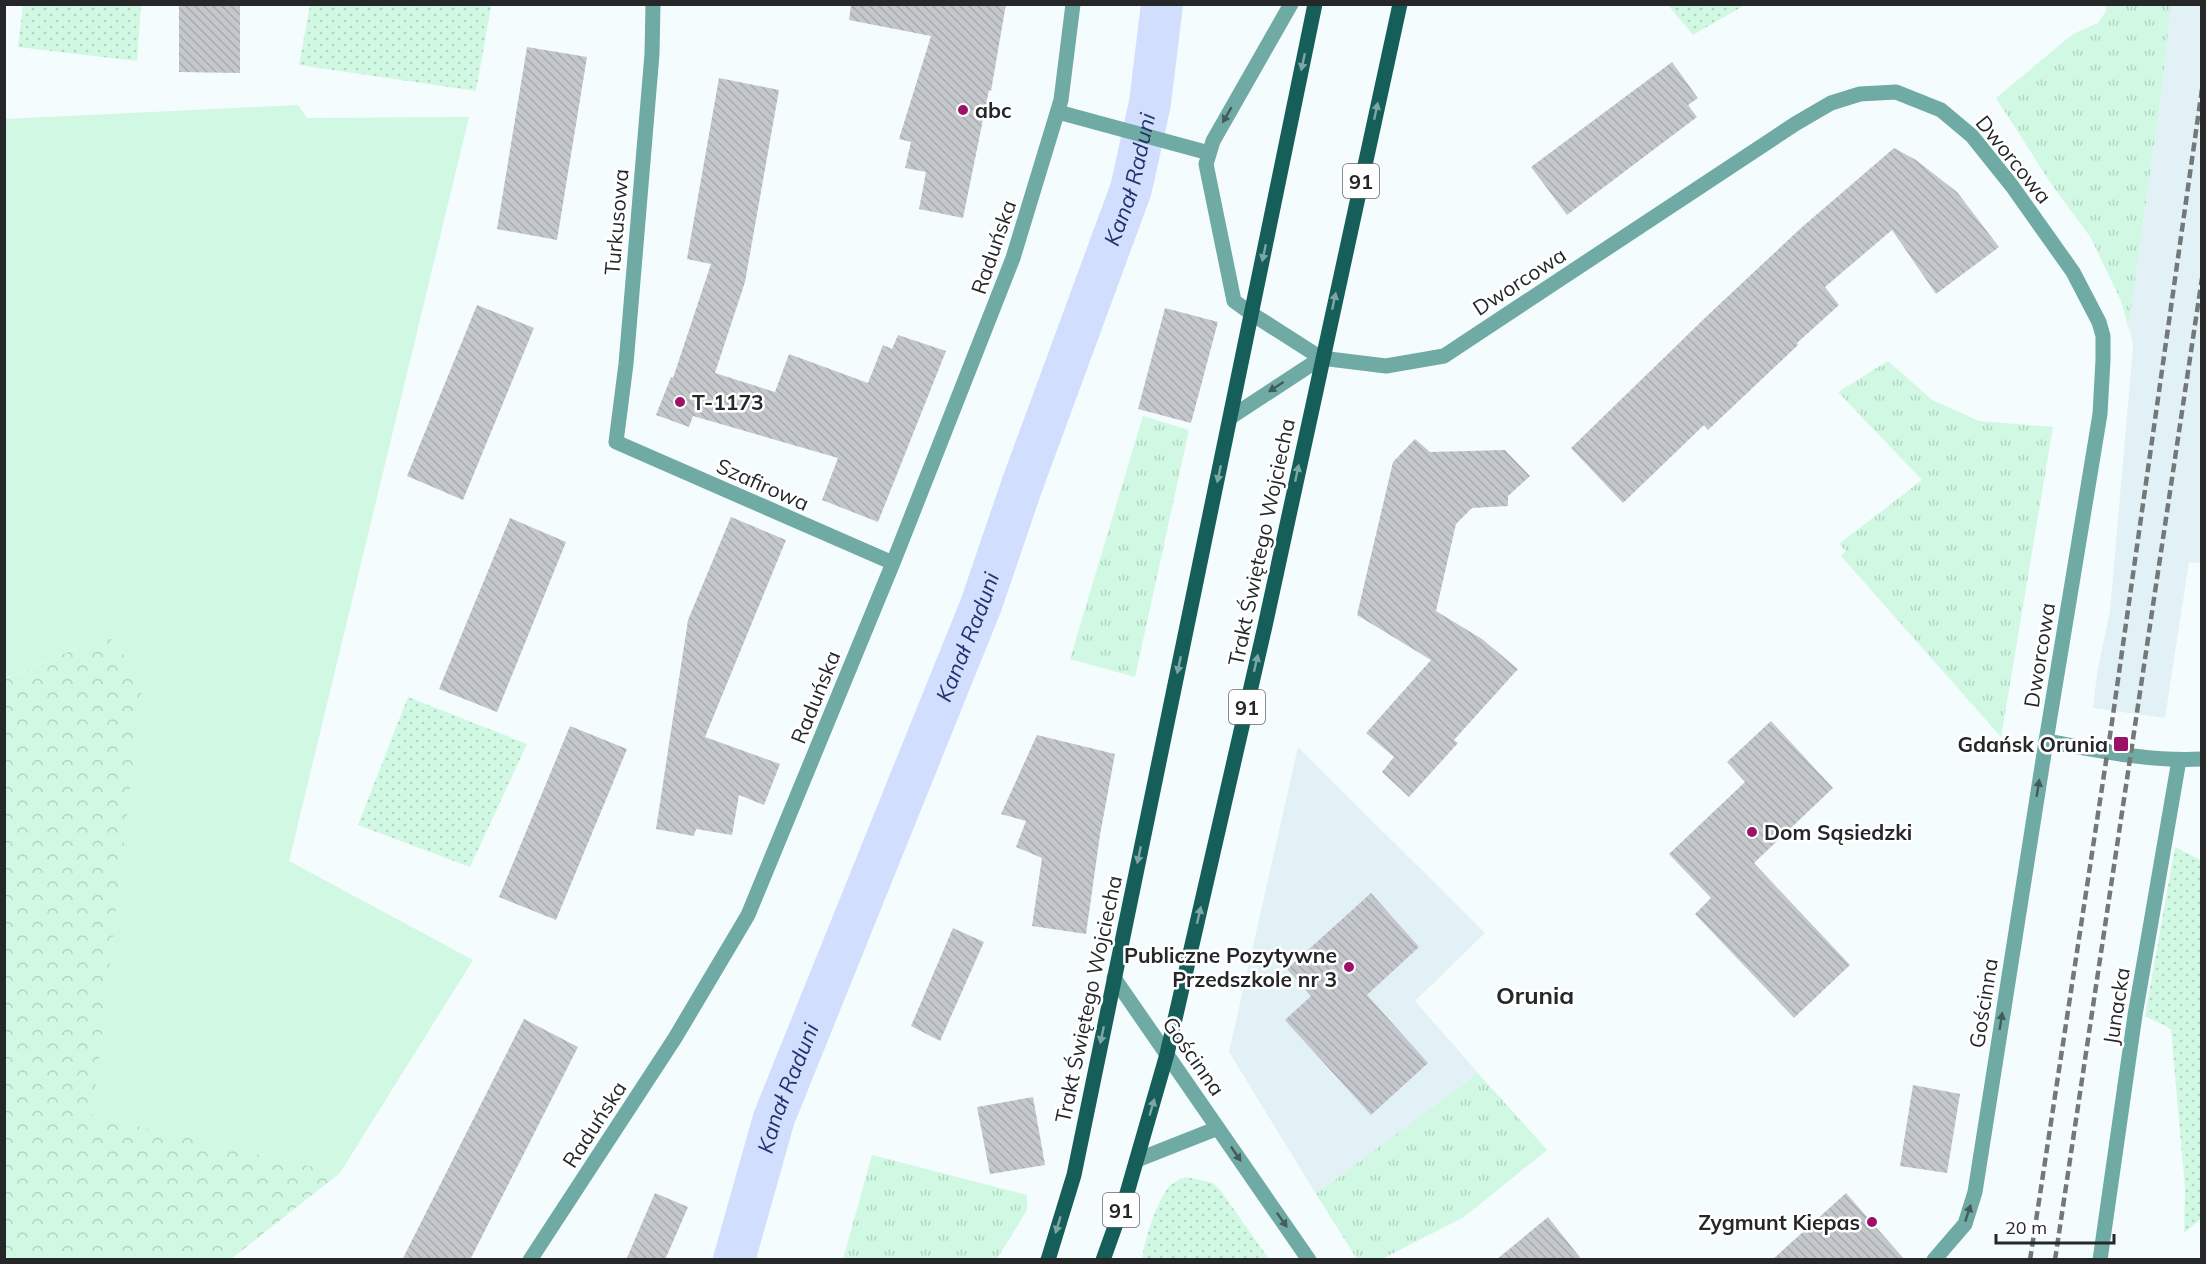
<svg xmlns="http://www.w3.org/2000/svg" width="2206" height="1264" viewBox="0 0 2206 1264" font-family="Mulish,sans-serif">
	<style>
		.built { fill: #e2f1f5 }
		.grass { fill: url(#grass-tufts) }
		.forest { fill: url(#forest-crowns) }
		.park { fill: url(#park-dots) }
		.garden { fill: #d0f8e2 }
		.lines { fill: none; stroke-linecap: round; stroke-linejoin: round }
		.canal { stroke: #d2defd; stroke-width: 42 }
		.building { fill: url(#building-back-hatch) }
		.minor { stroke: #70aaa4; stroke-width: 15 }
		.tertiary { stroke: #70aaa4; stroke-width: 15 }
		.primary { stroke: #165e59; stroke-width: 15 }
		.rail { stroke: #747879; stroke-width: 4.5; stroke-dasharray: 9 4.5; stroke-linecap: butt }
		.oneway { fill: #7fa6a4 }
		.oneway2 { fill: #435b5a }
		.poi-dot { fill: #9a1366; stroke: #fff; stroke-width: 2 }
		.labels { text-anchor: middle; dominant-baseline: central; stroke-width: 5; stroke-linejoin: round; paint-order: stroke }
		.shield { fill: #fff; stroke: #666868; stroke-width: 1.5 }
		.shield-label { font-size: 20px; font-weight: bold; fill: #252728 }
		.poi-label { font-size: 21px; font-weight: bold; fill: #252728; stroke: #fff; text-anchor: start }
		.street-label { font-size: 21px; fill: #252728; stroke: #fff }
		.water-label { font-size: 22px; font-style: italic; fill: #22326d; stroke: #fff }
		.quarter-label { font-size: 24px; font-weight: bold; fill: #252728; stroke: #fff }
	</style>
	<defs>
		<pattern id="grass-tufts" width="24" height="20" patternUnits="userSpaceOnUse" patternTransform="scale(1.5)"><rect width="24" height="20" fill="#d0f8e2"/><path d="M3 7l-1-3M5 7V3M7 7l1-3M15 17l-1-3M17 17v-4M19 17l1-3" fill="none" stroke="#b2d5c2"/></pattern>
		<pattern id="forest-crowns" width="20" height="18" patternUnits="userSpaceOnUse" patternTransform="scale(1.5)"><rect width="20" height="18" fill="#d0f8e2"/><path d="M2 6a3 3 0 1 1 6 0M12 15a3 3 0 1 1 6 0" fill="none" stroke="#b2d5c2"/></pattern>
		<pattern id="park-dots" width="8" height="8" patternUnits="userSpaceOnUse" patternTransform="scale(1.5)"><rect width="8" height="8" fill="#d0f8e2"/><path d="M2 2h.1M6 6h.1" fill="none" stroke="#b2d5c2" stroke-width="1.8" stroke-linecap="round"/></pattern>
		<pattern id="building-back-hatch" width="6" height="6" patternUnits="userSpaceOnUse" patternTransform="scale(1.5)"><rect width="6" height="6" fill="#c4c8cc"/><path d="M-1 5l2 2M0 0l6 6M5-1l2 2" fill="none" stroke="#a8acaf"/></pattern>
	</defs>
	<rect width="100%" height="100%" fill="#f5fcfe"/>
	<path class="built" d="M 2171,5 L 2201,5 L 2201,563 L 2189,562 L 2165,718 L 2093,708 L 2097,673 L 2110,611 L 2133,347 L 2129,323 L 2161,96 Z
		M 1298,747 L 1485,933 L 1415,1001 L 1478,1073 L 1316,1194 L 1229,1052 Z"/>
	<path class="grass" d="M 2105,5 L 2171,5 L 2161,96 L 2129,323 L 2130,334 L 2121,301 L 2091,238 L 2050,182 L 1996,98 L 2073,34 L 2098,23 L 2106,11 Z
		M 1888,361 L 1932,400 L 1979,421 L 2053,427 L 2001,737 L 1841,556 L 1846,551 L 1839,544 L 1922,480 L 1838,392 Z
		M 1143,416 L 1189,430 L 1135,677 L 1070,659 Z
		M 1478,1073 L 1547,1150 L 1464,1217 L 1382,1259 L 1357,1259 L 1316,1194 Z
		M 872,1155 L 1027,1195 L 1027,1210 L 997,1259 L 843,1259 Z"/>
	<path class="forest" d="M 108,635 L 143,678 L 93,1116 L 340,1173 L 231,1259 L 5,1260 L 5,679 Z"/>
	<path class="park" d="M 23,5 L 141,5 L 137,61 L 18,47 Z
		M 479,5 L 491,6 L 476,91 L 299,65 L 310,5 Z
		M 1668,5 L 1745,5 L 1693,35 Z
		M 408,697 L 527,744 L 470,867 L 358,825 Z
		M 2175,847 L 2202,861 L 2202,1218 L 2184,1233 L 2185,1189 L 2171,1029 L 2145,1016 Z
		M 1186,1177 L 1213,1183 L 1220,1190 L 1269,1259 L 1142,1259 C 1145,1240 1155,1207 1166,1191 C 1171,1183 1178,1180 1186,1177 Z"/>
	<path class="garden" d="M 298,105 L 307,118 L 469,117 L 289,861 L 473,960 L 340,1173 L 93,1116 L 143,678 L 108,635 L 4,679 L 5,119 Z"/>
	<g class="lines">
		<path class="canal" id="s1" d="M 734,1260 L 774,1118 L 981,605 L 1022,485 L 1131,189 L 1150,103 L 1162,4"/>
	</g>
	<path class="building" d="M 179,4 L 240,4 L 240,73 L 179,72 Z
		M 851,4 L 1006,4 L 991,91 L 989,90 L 963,218 L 919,209 L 926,172 L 905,168 L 911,142 L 899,139 L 931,36 L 849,20 Z
		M 527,47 L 587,57 L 557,240 L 497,229 Z
		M 1672,62 L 1698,98 L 1688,105 L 1697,117 L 1567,215 L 1531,167 Z
		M 719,78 L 779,90 L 745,282 L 715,373 L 775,392 L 789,354 L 868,383 L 883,345 L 892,349 L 898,335 L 946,351 L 878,522 L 822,500 L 838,458 L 693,416 L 689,427 L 656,415 L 671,377 L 673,378 L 711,264 L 687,259 Z
		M 1894,148 L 1916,160 L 1957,192 L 1999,247 L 1936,294 L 1892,230 L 1825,287 L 1839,305 L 1797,343 L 1798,345 L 1708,430 L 1704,425 L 1623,503 L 1571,448 L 1708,315 L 1801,228 Z
		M 477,305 L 534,328 L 463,500 L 407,476 Z
		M 1165,308 L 1218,322 L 1191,423 L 1138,409 Z
		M 1415,439 L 1430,452 L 1505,450 L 1530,476 L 1508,496 L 1508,506 L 1472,508 L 1456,524 L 1436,611 L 1482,639 L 1518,669 L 1454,740 L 1458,743 L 1409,797 L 1382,772 L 1394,757 L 1366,733 L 1431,660 L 1357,615 L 1393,462 Z
		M 731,517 L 786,540 L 705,737 L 780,764 L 764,805 L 739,795 L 732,835 L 696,829 L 694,836 L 656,829 L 688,620 Z
		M 510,518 L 566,542 L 497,712 L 439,689 Z
		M 1771,721 L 1833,788 L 1754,863 L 1850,965 L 1794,1018 L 1695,914 L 1711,898 L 1669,854 L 1745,782 L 1727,762 Z
		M 570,726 L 627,749 L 556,920 L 499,897 Z
		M 1037,735 L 1115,754 L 1100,835 L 1086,934 L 1032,926 L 1042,858 L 1016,847 L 1026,821 L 1001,814 Z
		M 1371,893 L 1419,947 L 1367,995 L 1428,1063 L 1371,1115 L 1285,1020 L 1311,996 L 1287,969 Z
		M 953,928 L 984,942 L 940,1041 L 911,1026 Z
		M 524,1019 L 578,1047 L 470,1260 L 402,1260 Z
		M 1913,1085 L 1960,1094 L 1947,1173 L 1900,1166 Z
		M 1033,1097 L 1045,1165 L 990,1174 L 977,1107 Z
		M 655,1193 L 688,1207 L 665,1260 L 626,1260 Z
		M 1846,1193 L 1905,1260 L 1772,1260 Z
		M 1548,1217 L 1582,1260 L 1496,1260 Z"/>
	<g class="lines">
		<path class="minor" d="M 653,4 L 652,54 L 626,364 L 616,442 L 893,563
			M 1058,112 L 1209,153
			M 1252,314 L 1234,301 L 1206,164 L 1213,141 L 1291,4
			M 1114,978 L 1309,1260
			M 1137,1160 L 1218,1128
			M 530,1260 L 675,1038 L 748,915 L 893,563 L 1013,258 L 1061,100 L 1073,4
			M 1934,1260 L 1965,1224 L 1975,1192 L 2046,741
			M 2100,1260 L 2135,1015 L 2179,760"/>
		<path class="tertiary" d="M 1252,314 L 1321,358 L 1386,366 L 1444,356 L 1795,124 L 1831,103 L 1860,94 L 1896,92 L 1941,110 L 1972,136 L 2012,186 L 2073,272 L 2099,322 L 2103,336 L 2103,360 L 2100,414 L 2046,741 C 2097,750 2149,762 2202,759
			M 1231,417 L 1321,358"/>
		<path class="primary" d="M 1048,1260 L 1074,1175 L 1315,4
			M 1103,1260 L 1127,1193 L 1167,1054 L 1265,626 L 1400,4"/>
		<path class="rail" d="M 2030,1260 L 2112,722 L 2202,89
			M 2055,1260 L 2202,278"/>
	</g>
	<defs><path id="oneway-solid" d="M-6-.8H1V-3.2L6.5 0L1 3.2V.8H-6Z" transform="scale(1.5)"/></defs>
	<g class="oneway">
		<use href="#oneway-solid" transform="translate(1303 62) rotate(102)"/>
		<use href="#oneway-solid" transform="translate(1376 111) rotate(-78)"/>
		<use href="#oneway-solid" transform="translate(1264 253) rotate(102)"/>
		<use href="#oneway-solid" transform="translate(1334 301) rotate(-78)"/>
		<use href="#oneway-solid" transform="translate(1297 473) rotate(-78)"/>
		<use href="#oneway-solid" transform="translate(1219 474) rotate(102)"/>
		<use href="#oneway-solid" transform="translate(1256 663) rotate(-77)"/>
		<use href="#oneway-solid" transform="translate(1179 665) rotate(102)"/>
		<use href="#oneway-solid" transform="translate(1139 855) rotate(102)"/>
		<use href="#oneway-solid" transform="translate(1199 915) rotate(-77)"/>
		<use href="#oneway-solid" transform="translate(1102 1035) rotate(102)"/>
		<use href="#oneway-solid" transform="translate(1152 1107) rotate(-74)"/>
		<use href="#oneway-solid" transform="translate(1058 1225) rotate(107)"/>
	</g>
	<g class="oneway2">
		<use href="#oneway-solid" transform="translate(1227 115) rotate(120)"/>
		<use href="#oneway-solid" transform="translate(1276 387) rotate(147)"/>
		<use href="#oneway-solid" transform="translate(2038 788) rotate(-81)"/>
		<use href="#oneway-solid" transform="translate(2001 1021) rotate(-81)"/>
		<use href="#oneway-solid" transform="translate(1236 1154) rotate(56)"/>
		<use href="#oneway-solid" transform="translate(1968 1213) rotate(-72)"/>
		<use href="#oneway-solid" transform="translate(1282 1220) rotate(55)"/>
	</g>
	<g class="poi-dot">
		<circle cx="963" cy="110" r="6"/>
		<circle cx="680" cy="402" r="6"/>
		<rect x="2113" y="736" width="16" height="16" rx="3"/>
		<circle cx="1752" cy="832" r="6"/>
		<circle cx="1349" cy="967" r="6"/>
		<circle cx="1872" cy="1222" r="6"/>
	</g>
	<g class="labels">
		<g class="shield">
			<rect x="1343" y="164" width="36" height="34" rx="4.5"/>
			<rect x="1229" y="690" width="36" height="34" rx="4.5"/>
			<rect x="1103" y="1193" width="36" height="34" rx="4.5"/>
		</g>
		<g class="shield-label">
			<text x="1361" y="181">91</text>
			<text x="1247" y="707">91</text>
			<text x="1121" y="1210">91</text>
		</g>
		<g class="poi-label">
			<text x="975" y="110">abc</text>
			<text x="692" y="402">T-1173</text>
			<text x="2108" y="744" text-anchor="end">Gdańsk Orunia</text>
			<text x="1764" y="832">Dom Sąsiedzki</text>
			<text x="1337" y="955" text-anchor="end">Publiczne Pozytywne<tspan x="1337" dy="24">Przedszkole nr 3</tspan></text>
			<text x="1860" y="1222" text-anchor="end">Zygmunt Kiepas</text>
		</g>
		<g class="street-label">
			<text transform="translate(2014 159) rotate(51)">Dworcowa</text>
			<text transform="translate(616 222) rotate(-85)">Turkusowa</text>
			<text transform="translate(993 247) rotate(-71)">Raduńska</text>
			<text transform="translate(1519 281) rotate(-33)">Dworcowa</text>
			<text transform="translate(763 484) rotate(24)">Szafirowa</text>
			<text transform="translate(1261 542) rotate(-78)">Trakt Świętego Wojciecha</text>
			<text transform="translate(2039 655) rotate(-81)">Dworcowa</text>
			<text transform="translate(815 697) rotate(-68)">Raduńska</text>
			<text transform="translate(1088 999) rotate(-78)">Trakt Świętego Wojciecha</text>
			<text transform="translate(1983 1003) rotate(-81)">Gościnna</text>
			<text transform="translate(2116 1006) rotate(-81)">Junacka</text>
			<text transform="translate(1194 1056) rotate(55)">Gościnna</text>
			<text transform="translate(594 1124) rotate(-57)">Raduńska</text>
		</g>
		<g class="water-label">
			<text stroke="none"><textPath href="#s1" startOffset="1152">Kanał Raduni</textPath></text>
			<text stroke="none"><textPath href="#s1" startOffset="666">Kanał Raduni</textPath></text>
			<text stroke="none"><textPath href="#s1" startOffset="180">Kanał Raduni</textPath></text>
		</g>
		<g class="quarter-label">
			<text x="1535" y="995">Orunia</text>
		</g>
	</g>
	<rect width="2206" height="1264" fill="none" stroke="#252728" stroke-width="12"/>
	<path d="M1996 1234v9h118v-9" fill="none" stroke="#252728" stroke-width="3"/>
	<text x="2005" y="1234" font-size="18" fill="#252728" stroke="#ffffff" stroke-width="4.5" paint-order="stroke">20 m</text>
</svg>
